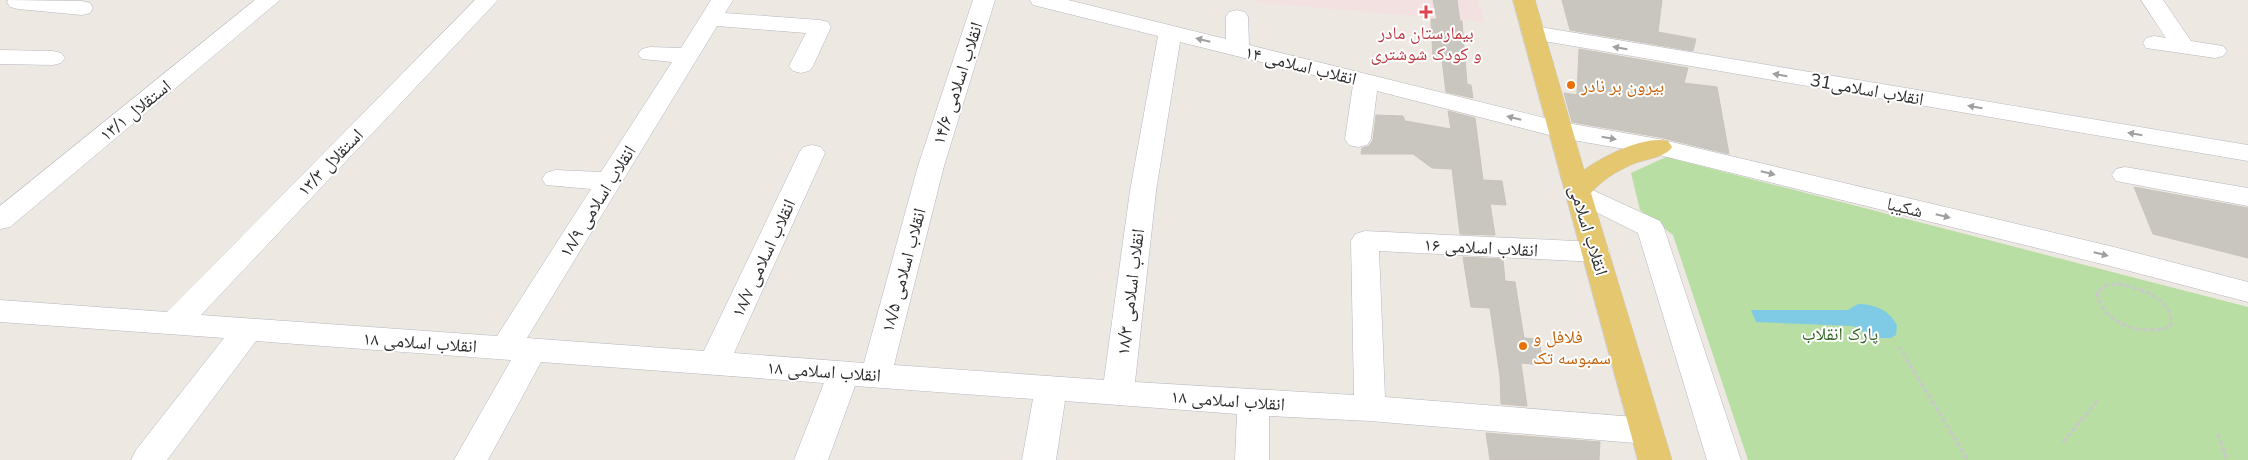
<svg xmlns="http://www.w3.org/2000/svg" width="2248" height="460" viewBox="0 0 2248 460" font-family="Mulish,'Noto Naskh Arabic',sans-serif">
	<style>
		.medical { fill: #f3e0e1 }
		.green { fill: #b8dea3 }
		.water { fill: #7fcbe5 }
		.building { fill: #c9c6bf; stroke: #c9c3bb }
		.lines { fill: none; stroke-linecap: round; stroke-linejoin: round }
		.minor-casing { stroke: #b4b7bf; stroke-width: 1 }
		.major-casing { stroke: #c8c8c8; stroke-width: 1 }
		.path { stroke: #c8c8c8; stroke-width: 3; stroke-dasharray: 4.5 2.5; stroke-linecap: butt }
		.minor { fill: #fff; fill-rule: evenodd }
		.major { fill: #e5c76f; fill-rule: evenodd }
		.oneway { fill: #a0a0a0 }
		.health-dot { fill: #e0444e; stroke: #fff; stroke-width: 2 }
		.food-dot { fill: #e8710a; stroke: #fff; stroke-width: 2 }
		.labels { text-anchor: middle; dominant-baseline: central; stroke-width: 4; stroke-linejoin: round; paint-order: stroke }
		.health-label { font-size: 18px; fill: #be3a42; stroke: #fff }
		.street-label { font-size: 18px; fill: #2d2d2d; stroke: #fff }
		.food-label { font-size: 18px; fill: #c56008; stroke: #fff; text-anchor: start }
		.park-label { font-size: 18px; fill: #316522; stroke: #fff }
	</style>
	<rect width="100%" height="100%" fill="#ede8e1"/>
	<path class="medical" d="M 1256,0 L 1478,0 L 1484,22 L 1256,2 Z"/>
	<path class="green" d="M 1666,157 L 2248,307 L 2248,460 L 1748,460 L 1673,235 L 1640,210 L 1631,173 Z"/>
	<path class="water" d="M 1858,304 C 1875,304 1889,310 1897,325 L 1896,335 L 1891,338 L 1875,338 L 1853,326 L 1756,322 L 1751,310 L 1848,310 Z"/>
	<path class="building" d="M 1433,0 L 1457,0 L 1460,21 L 1462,21 L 1467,84 L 1471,85 L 1473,98 L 1446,92 L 1442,60 L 1433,59 L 1431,19 L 1437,19 Z
		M 1562,0 L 1662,0 L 1658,32 L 1696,39 L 1693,51 L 1570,30 Z
		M 1579,49 L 1688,68 L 1684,83 L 1717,87 L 1729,154 L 1659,137 L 1572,122 L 1564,93 L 1577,95 Z
		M 1448,111 L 1475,118 L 1483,180 L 1502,181 L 1506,205 L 1490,204 L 1495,235 L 1460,234 L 1452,169 L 1432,168 L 1413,154 L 1361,154 L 1362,148 L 1369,146 L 1373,140 L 1376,115 L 1403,116 L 1405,121 L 1451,129 Z
		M 2134,187 L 2248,208 L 2248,258 L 2153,234 Z
		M 1463,257 L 1503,259 L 1505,281 L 1515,282 L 1524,338 L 1539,339 L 1543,365 L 1521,363 L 1527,406 L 1501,404 L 1500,376 L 1490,308 L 1471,307 Z
		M 1486,433 L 1600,442 L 1599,460 L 1490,460 Z"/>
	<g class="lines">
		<defs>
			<path id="minor" d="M 8,0 L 82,1 L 90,3 L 93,8 L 90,13 L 82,15 L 18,9 L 10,7 L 7,2 Z
				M 255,0 L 280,0 L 10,227 L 0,229 L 0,206 Z
				M 475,0 L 498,0 L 201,315 L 497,336 L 591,189 L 546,185 L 542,179 L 546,173 L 555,170 L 601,172 L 672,62 L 642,59 L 638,54 L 642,49 L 650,47 L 681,48 L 711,0 L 733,0 L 725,13 L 820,20 L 828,22 L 831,27 L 813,66 L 809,71 L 801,73 L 793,71 L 789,66 L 806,33 L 717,26 L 527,338 L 704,351 L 799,153 L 803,147 L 812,145 L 821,147 L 825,153 L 734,353 L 864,363 L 918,166 L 973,0 L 995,0 L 944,166 L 894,365 L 1104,380 L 1130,191 L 1158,36 L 1033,5 L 1030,0 L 1068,0 L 1226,39 L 1226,17 L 1229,12 L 1237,10 L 1245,12 L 1248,17 L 1249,45 L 1561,122 L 1659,139 L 2114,247 L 2248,282 L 2248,302 L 2114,267 L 1659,155 L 1561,138 L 1377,91 L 1371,139 L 1367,145 L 1358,147 L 1349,145 L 1345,139 L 1353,85 L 1180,42 L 1156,191 L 1135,382 L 1354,395 L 1351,241 L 1355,234 L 1365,231 L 1596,242 L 1606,245 L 1610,252 L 1606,259 L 1596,262 L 1379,251 L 1385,397 L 1647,418 L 1658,422 L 1663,431 L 1658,440 L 1647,444 L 1370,421 L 1269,416 L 1269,460 L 1235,460 L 1237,414 L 1065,401 L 1056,460 L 1022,460 L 1033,399 L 855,386 L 828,460 L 794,460 L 824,383 L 541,362 L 488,460 L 454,460 L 511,360 L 256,341 L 167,460 L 131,460 L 136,450 L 224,338 L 0,322 L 0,300 L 167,312 Z
				M 2141,0 L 2163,0 L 2191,41 L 2223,46 L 2227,51 L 2223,56 L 2215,58 L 2146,48 L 2143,43 L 2146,38 L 2154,36 L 2166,38 Z
				M 1534,26 L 2248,145 L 2248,161 L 1526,38 L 1523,33 L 1526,28 Z
				M 0,50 L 53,51 L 61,53 L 65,58 L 61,63 L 53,65 L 0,64 Z
				M 2125,167 L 2248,188 L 2248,206 L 2116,181 L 2112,175 L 2116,169 Z
				M 1577,183 L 1660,221 L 1664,228 L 1741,460 L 1707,460 L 1638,233 L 1568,198 L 1564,192 L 1568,186 Z"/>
			<path id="major" d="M 1513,0 L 1535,0 L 1584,170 C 1603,156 1645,135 1668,141 L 1672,147 C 1665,158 1645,159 1633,164 C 1617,171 1602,180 1591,193 L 1672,460 L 1638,460 Z"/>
		</defs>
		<use href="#minor" class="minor-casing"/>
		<use href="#major" class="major-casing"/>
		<path class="path" d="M 2119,284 C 2142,289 2173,298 2171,326 C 2144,337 2103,325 2097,293 L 2104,286 Z
			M 1899,347 L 1968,460
			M 2218,434 L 2227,460
			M 2063,442 L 2098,400"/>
		<use href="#minor" class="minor"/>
		<use href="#major" class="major"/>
	</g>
	<defs><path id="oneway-solid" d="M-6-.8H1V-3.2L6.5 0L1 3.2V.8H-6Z" transform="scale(1.25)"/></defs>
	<g class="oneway">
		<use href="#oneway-solid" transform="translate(1203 40) rotate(-166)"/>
		<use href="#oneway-solid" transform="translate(1620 48) rotate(-170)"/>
		<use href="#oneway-solid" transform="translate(1780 75) rotate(-170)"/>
		<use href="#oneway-solid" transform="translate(1975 107) rotate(-170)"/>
		<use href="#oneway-solid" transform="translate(1514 118) rotate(-166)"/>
		<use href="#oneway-solid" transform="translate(2135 134) rotate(-170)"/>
		<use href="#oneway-solid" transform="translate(1609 138) rotate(10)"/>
		<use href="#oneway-solid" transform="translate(1768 173) rotate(14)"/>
		<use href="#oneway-solid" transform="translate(1943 216) rotate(14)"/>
		<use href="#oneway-solid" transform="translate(2101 254) rotate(14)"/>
	</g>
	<path class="health-dot" d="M1423.5 4.5h5v5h5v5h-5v5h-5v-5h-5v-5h5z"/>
	<g class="food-dot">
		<circle cx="1571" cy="85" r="5"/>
		<circle cx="1523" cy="346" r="5"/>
	</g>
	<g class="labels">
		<g class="health-label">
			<text x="1426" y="32">بیمارستان مادر<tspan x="1426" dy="21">و کودک شوشتری</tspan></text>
		</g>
		<g class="street-label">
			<text transform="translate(1301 65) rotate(14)">۱۴ انقلاب اسلامی</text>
			<text transform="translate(957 83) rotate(-72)">۱۴/۶ انقلاب اسلامی</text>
			<text transform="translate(1867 89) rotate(10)">31انقلاب اسلامی</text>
			<text transform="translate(135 110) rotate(-39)">۱۳/۱ استقلال</text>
			<text transform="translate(330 162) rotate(-46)">۱۳/۳ استقلال</text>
			<text transform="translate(597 201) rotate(-58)">۱۸/۹ انقلاب اسلامی</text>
			<text transform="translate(1905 207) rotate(14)">شکیبا</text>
			<text transform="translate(1589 230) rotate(73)">انقلاب اسلامی</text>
			<text transform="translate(1481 247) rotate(3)">۱۶ انقلاب اسلامی</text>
			<text transform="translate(763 258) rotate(-65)">۱۸/۷ انقلاب اسلامی</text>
			<text transform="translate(903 270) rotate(-75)">۱۸/۵ انقلاب اسلامی</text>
			<text transform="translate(1130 292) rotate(-83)">۱۸/۳ انقلاب اسلامی</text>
			<text transform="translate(420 342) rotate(4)">۱۸ انقلاب اسلامی</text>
			<text transform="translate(824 371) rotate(4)">۱۸ انقلاب اسلامی</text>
			<text transform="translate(1228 400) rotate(4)">۱۸ انقلاب اسلامی</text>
		</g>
		<g class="food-label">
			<text x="1581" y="85">بیرون بر نادر</text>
			<text x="1533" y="336">فلافل و<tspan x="1533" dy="21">سمبوسه تک</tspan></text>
		</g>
		<g class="park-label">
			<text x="1840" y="333">پارک انقلاب</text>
		</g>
	</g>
</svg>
